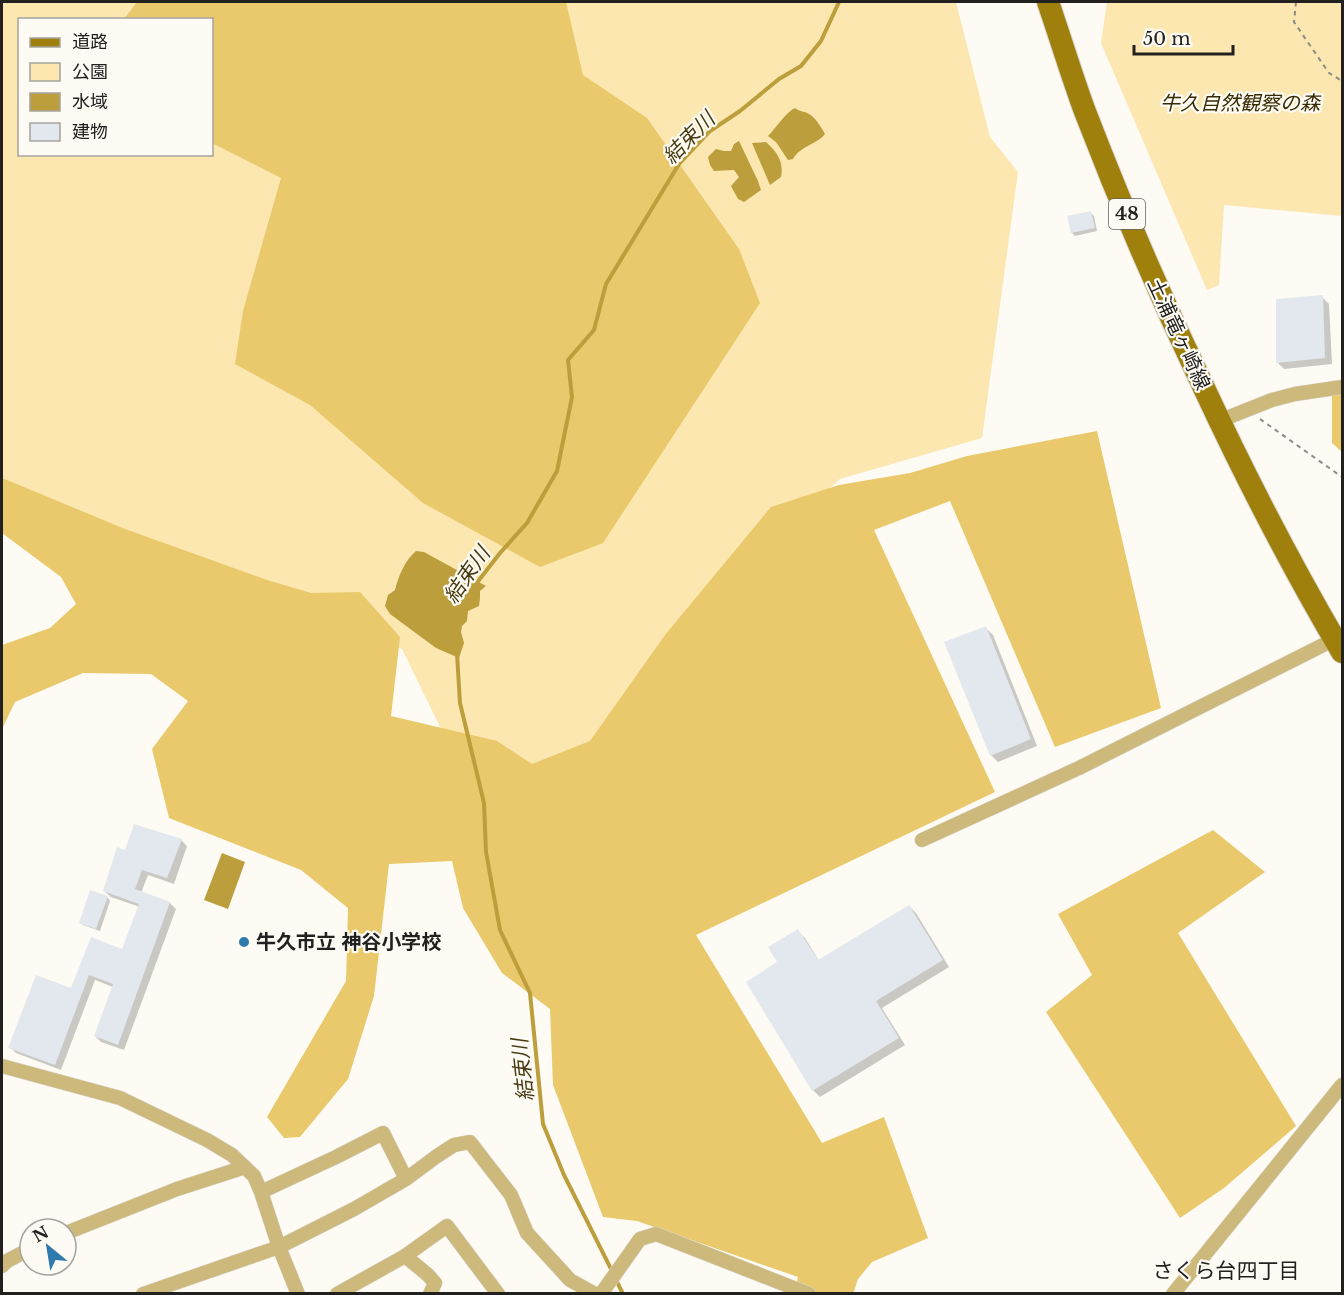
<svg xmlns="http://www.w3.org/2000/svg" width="1344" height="1295" viewBox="0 0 1344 1295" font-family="'Libre Baskerville','Noto Sans JP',serif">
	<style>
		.green { fill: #fbe7af; fill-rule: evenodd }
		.forest { fill: #e9c96b }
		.water { fill: #bd9e3d }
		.shadow { fill: #0003 }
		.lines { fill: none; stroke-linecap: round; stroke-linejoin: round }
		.stream { stroke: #bd9e3d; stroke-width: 4 }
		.building { fill: #e2e8ed }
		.minor-casing { stroke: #dad8d2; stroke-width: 15 }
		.primary-casing { stroke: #dad8d2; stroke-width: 24 }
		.path { stroke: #8d8b87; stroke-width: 2; stroke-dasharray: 4.5 4.5; stroke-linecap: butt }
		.minor { stroke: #ceb97d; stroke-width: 14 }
		.primary { stroke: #9f800c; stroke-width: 22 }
		.poi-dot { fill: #2f7aad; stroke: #fdfbf4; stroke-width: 2 }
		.labels { text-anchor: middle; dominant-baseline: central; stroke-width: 4.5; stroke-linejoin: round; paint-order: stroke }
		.shield { fill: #fdfbf4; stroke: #64625f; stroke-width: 1.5 }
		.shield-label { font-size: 18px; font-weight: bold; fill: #22211f }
		.park-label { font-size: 20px; font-style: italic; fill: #382b01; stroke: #fdfbf4 }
		.street-label { font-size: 20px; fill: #22211f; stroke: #fdfbf4 }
		.poi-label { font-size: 20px; font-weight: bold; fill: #22211f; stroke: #fdfbf4; text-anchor: start }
		.water-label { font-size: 21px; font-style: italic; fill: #493c13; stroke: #fdfbf4 }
		.neighbourhood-label { font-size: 21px; fill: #22211f; stroke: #fdfbf4 }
	</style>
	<rect width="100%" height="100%" fill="#fdfbf4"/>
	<path class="green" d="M 2,2 L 956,2 L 990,137 L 1018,172 L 982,438 L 840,479 L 728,578 L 566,824 L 465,778 L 402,649 L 2,528 ZM 20,20 L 212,20 L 212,154 L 20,154 Z
		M 1107,2 L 1342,2 L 1342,216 L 1224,205 L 1219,285 L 1207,290 L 1101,43 Z"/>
	<path class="forest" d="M 137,2 L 566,2 L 583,75 L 647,118 L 739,249 L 760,303 L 603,543 L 540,567 L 423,503 L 310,405 L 235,364 L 243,311 L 281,178 L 212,143 L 212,20 L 124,19 Z
		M 1342,387 L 1342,452 L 1332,443 L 1332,388 Z
		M 1097,431 L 1161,708 L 1055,747 L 950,501 L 874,530 L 995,792 L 696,935 L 822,1143 L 884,1117 L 928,1238 L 872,1262 L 858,1279 L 853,1294 L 794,1293 L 798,1277 L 637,1221 L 603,1217 L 553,1085 L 550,1009 L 502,973 L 463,908 L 452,861 L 389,864 L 374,996 L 348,1079 L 300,1137 L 284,1138 L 267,1117 L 346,981 L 348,908 L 301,870 L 169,818 L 152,749 L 188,701 L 151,674 L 83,673 L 15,702 L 2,729 L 2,645 L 50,628 L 76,604 L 61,577 L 2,533 L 2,478 L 125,529 L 267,580 L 311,593 L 360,592 L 400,637 L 391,716 L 497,741 L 532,764 L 590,741 L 665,635 L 771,507 L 839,485 L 910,473 L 967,456 Z
		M 1213,830 L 1265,872 L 1178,933 L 1296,1126 L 1224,1188 L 1180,1218 L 1046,1012 L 1092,975 L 1058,914 Z"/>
	<path class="water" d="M 795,108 C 800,112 804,111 809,114 C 816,118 821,127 825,134 C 816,145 800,146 793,159 L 788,160 L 776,142 L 768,136 C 776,128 786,112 795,108 Z
		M 739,141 L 758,181 L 761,190 L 744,202 L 738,199 L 731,186 L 739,177 L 734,170 L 714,171 L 710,165 L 708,157 L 716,149 L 724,151 L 731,151 L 734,144 Z
		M 766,142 C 777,152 784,161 781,177 L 770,185 L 752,143 Z
		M 416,551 L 424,552 L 486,586 L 480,591 L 480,598 L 479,606 L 468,611 L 467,621 L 462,626 L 461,632 L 464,643 L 459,658 L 436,648 L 390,614 L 385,606 L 388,595 L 395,590 C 398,577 405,560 416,551 Z
		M 222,853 L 245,862 L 228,909 L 204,900 Z"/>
	<path class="shadow" d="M 1091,213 L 1094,216 L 1097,231 L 1075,236 L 1072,233 Z
		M 1322,297 L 1329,304 L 1332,364 L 1284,369 L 1277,362 Z
		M 986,628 L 993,635 L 1037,746 L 998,762 L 991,755 Z
		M 181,840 L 187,846 L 174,884 L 148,875 L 141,893 L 170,903 L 176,909 L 124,1050 L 101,1042 L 95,1036 L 113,987 L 95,980 L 61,1070 L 16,1053 L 10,1047 L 72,990 L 92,939 L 122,951 L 140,907 L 111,897 L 104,891 L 126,852 Z
		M 107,897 L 110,901 L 100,931 L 83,925 L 80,922 Z
		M 909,906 L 916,913 L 949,967 L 882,1008 L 905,1045 L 820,1097 L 813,1090 L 780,963 L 798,931 L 805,938 L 819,961 Z"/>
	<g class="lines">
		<path class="stream" d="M 476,584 L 500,553 L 527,523 L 557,471 L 572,397 L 568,360 L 594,330 L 606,284 L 679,164 L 710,131 L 740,111 L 779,79 L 801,66 L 821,41 L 839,2
			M 457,654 L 460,703 L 484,803 L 486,852 L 500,930 L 530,993 L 543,1124 L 564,1175 L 613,1273
			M 616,1280 L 623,1294"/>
	</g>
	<path class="building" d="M 1091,211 L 1095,228 L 1071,233 L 1067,216 Z
		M 1323,295 L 1325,358 L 1276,363 L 1276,299 Z
		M 986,626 L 1031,739 L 990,756 L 944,642 Z
		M 134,824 L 182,839 L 167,878 L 142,870 L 135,889 L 170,902 L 118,1045 L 94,1036 L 113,984 L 89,975 L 55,1065 L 8,1048 L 36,975 L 71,988 L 91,937 L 122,949 L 139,904 L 103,891 L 117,847 L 125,850 Z
		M 90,890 L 108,896 L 96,929 L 79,923 Z
		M 909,905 L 943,960 L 876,1001 L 899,1038 L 812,1091 L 746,982 L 777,962 L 768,947 L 798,929 L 818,960 Z"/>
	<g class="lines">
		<defs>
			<path id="minor" d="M 1219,421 L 1272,400 L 1295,394 L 1342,387
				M 922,840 L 1079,768 L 1335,639
				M 2,1066 L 120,1098 L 207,1140 L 232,1155 L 254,1176 L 261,1192 L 279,1247 L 298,1294
				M 261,1192 L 336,1157 L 383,1133 L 406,1179
				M 66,1233 L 177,1189 L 245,1167
				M 405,1256 L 428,1275 L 435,1283 L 430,1294
				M 2,1266 L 7,1261 L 30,1249
				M 143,1294 L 279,1247 L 354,1209 L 406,1179 L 437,1156 L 454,1145 L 470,1142 L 511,1195 L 527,1233 L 570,1280 L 595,1294
				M 337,1294 L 405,1256 L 447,1226 L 498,1294
				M 601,1294 L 640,1239 L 656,1234 L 809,1294
				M 1173,1294 L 1342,1085"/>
			<path id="primary" d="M 1048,2 C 1060,37 1071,73 1084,109 C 1120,203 1160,296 1204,388 C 1246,478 1292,567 1342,652"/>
		</defs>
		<use href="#minor" class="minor-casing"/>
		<use href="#primary" class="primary-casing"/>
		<path class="path" d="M 1296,2 L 1294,22 L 1329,73 L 1342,81
			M 1260,419 L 1342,477"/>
		<use href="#minor" class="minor"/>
		<use href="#primary" class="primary"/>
	</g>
	<circle class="poi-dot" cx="244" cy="942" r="6"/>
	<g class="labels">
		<rect class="shield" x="1109" y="199" width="36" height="30" rx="4.5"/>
		<g class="shield-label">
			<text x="1127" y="214">48</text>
		</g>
		<g class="park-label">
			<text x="1240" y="103">牛久自然観察の森</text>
		</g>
		<g class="street-label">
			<text transform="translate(1179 334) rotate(65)">土浦竜ヶ崎線</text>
		</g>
		<g class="poi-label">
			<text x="256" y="942">牛久市立 神谷小学校</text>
		</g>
		<g class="water-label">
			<text transform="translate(689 138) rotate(-45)">結束川</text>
			<text transform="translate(467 575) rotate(-55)">結束川</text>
			<text transform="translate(523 1070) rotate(-96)">結束川</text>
		</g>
		<g class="neighbourhood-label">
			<text x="1226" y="1271">さくら台四丁目</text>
		</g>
	</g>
	<rect width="1344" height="1295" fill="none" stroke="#22211f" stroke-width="6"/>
	<rect x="18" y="18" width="195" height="138" fill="#fdfbf4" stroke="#a5a49f" stroke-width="1.5"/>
	<rect x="30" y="38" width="30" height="9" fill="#9f800c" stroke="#a5a49f" stroke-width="1.5"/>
	<text x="72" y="48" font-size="18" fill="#22211f">道路</text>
	<rect x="30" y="63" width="30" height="18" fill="#fbe7af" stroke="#a5a49f" stroke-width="1.5"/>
	<text x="72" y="78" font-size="18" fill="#22211f">公園</text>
	<rect x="30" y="93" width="30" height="18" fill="#bd9e3d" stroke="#a5a49f" stroke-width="1.5"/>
	<text x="72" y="108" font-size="18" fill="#22211f">水域</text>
	<rect x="30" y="123" width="30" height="18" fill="#e2e8ed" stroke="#a5a49f" stroke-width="1.5"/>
	<text x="72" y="138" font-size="18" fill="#22211f">建物</text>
	<g transform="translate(48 1247) rotate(330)"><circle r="28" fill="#fdfbf4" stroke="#a5a49f" stroke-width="1.5"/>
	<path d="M0-4.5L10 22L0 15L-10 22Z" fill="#2f7aad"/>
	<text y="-9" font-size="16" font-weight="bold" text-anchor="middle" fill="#22211f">N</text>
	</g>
	<path d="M1134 45v9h99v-9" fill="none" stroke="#22211f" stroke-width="3"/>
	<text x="1143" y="45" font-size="18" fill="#22211f" stroke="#fdfbf4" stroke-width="4.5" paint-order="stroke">50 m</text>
</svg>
